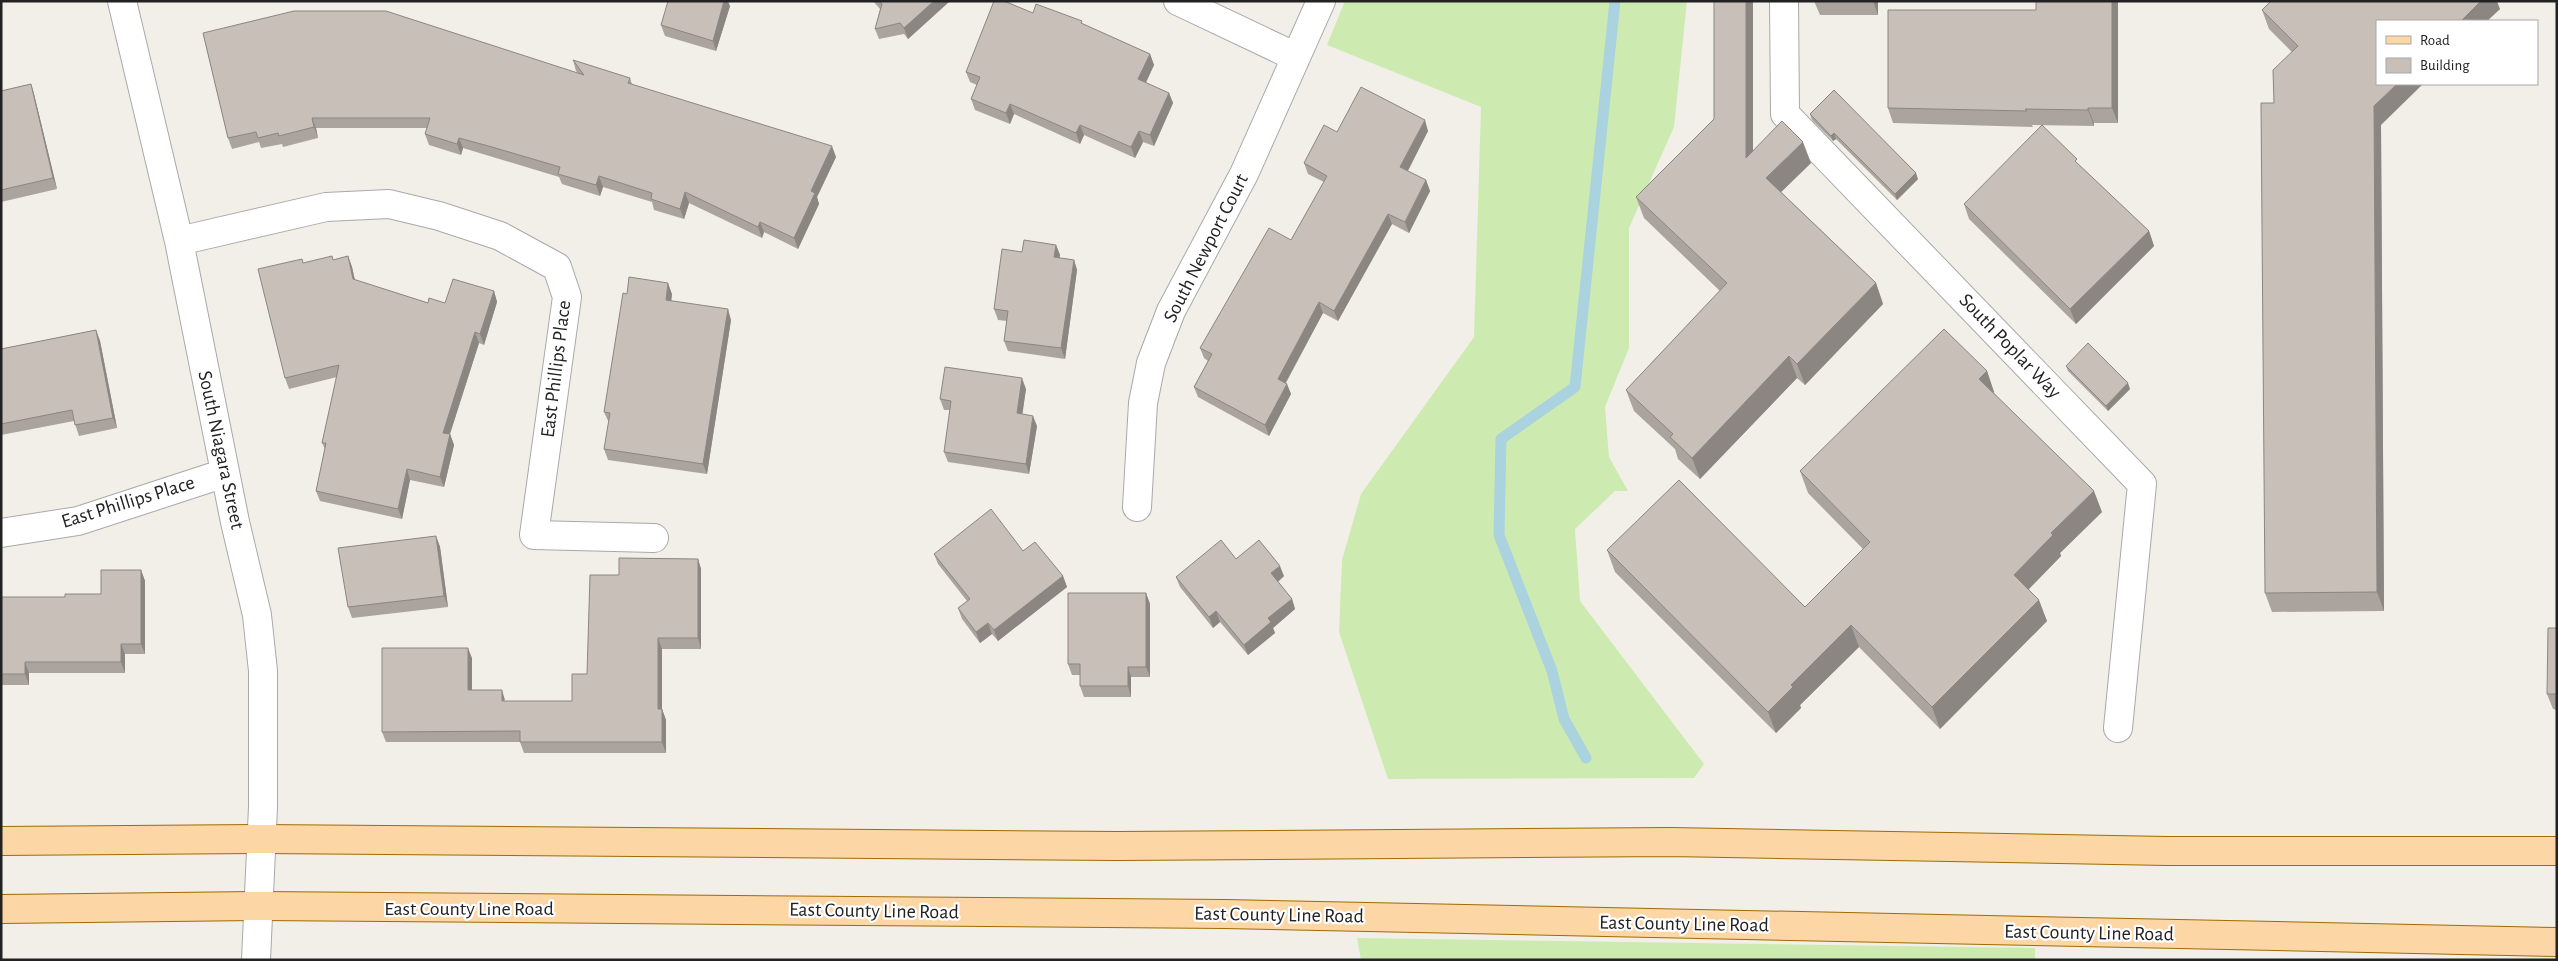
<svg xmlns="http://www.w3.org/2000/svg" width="2558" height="961" viewBox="0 0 2558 961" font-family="'Alegreya Sans',sans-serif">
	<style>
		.grass { fill: #cdebb0 }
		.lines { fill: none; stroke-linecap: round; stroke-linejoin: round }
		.stream { stroke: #aad3df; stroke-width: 11 }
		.minor-casing { stroke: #a9a9a9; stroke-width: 30 }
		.major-casing { stroke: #a06b00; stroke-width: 30 }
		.minor { stroke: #fff; stroke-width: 28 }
		.major { stroke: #fcd6a4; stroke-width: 28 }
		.wall { fill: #aba49e }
		.shaded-wall { fill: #8b8681 }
		.building { fill: #c7bfb8; stroke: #8b8681 }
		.labels { text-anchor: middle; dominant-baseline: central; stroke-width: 4.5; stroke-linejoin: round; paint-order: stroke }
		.street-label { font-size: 20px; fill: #222; stroke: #fff }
	</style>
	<rect width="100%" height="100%" fill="#f2efe9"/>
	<path class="grass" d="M 1345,1 L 1687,1 L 1674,127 L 1629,228 L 1629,348 L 1605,407 L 1609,457 L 1628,491 L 1615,491 L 1575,529 L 1580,601 L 1704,764 L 1694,778 L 1388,779 L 1339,632 L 1342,560 L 1361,494 L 1474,337 L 1481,107 L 1327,45 Z
		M 1357,938 L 2035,948 L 2035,960 L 1361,960 Z"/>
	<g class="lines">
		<path class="stream" d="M 1586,758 L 1564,719 L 1552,671 L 1499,535 L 1501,439 L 1575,387 L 1615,1"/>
		<defs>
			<path id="minor" d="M 122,1 L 179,241 L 235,522 L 257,615 L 263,671 L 263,807 L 256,960
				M 1178,1 L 1296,57
				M 1784,1 L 1785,114 L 2142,484 L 2118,728
				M 179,241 L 326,207 L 389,204 L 439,216 L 500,236 L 557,267 L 567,297 L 534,535 L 654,538
				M 1137,507 L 1143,403 L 1151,363 L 1171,311 L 1244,174 L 1321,1
				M 1,533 L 78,521 L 225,473"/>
			<path id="major" d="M 1,841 L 261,839 L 1118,846 L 1671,842 L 2167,851 L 2557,851
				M 1,909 L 260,906 L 1225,914 L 2557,942"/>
		</defs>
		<use href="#minor" class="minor-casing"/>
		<use href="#major" class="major-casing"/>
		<use href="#minor" class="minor"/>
		<use href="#major" class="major"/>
	</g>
	<path class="wall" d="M 873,1 L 950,1 L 908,39 L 904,34 L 879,39 L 875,29 L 880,9 Z
		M 1753,1 L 1753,150 L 1811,163 L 1781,192 L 1876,283 L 1883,304 L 1805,385 L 1797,378 L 1700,479 L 1678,459 L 1675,449 L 1634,411 L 1626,390 L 1720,291 L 1644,218 L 1636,197 L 1714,119 Z
		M 1814,1 L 1878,1 L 1878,15 L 1820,15 Z
		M 2036,1 L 2118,1 L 2118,123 L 2094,123 L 2094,126 L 2032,125 L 2033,127 L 1893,123 L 1888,108 L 2036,10 Z
		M 730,6 L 716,51 L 665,36 L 661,25 Z
		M 2500,9 L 2487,21 L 2377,21 L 2381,125 L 2384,611 L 2272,612 L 2265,593 L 2274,103 L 2292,52 L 2269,29 L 2262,10 Z
		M 1033,13 L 1082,24 L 1150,54 L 1154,65 L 1146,83 L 1169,93 L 1173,103 L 1154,146 L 1143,142 L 1135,158 L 1084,135 L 1080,144 L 1014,114 L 1010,124 L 975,110 L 971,99 L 977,85 L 970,82 L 966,72 Z
		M 203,33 L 578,73 L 576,71 L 573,60 L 630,78 L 632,84 L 836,157 L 817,197 L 819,204 L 798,249 L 764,232 L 762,238 L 689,203 L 684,219 L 654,210 L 652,202 L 603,187 L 600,196 L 562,184 L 559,177 L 496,158 L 463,148 L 461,155 L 429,145 L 425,134 L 427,128 L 316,128 L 318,138 L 283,147 L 282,144 L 261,148 L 259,142 L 232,149 L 228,138 Z
		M 31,84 L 34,94 L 57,189 L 1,202 L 1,91 Z
		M 1810,114 L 1918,179 L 1897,200 L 1836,139 L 1833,141 L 1812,120 Z
		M 1428,131 L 1408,171 L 1426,180 L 1430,191 L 1409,233 L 1392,224 L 1338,321 L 1323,313 L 1286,383 L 1291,394 L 1269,436 L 1198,397 L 1194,387 L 1208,361 L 1204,358 L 1200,348 L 1291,240 L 1324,182 L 1308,174 L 1304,163 L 1337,132 Z
		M 2079,165 L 2149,231 L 2154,246 L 2076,324 L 1969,219 L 1964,204 Z
		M 1056,245 L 1060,255 L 1059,258 L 1074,260 L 1077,270 L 1065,359 L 1008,351 L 1004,341 L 1007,321 L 998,320 L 994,309 L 1022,252 Z
		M 348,256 L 352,267 L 355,280 L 428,303 L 445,303 L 494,291 L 497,302 L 484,345 L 479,343 L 450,434 L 454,445 L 444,487 L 410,480 L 402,519 L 320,501 L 316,491 L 325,449 L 322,443 L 337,377 L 289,389 L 285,378 L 302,259 L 303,263 L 334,260 Z
		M 627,294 L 672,294 L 671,301 L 731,320 L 707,474 L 608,460 L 604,449 L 609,423 L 604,412 Z
		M 96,330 L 100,341 L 117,428 L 79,436 L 74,421 L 1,435 L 1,349 Z
		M 2066,366 L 2130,389 L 2108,411 L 2068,371 Z
		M 1987,371 L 1994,392 L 1994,393 L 2102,512 L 2060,553 L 2061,556 L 2029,589 L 2047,621 L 1940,729 L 1859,647 L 1800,705 L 1801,708 L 1776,733 L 1615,572 L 1607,550 L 1805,607 L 1863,549 L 1808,493 L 1800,471 Z
		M 1026,389 L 1022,414 L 1037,426 L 1029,474 L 948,462 L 944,452 L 950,410 L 944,410 L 940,399 Z
		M 436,536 L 440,547 L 448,607 L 352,618 L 348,607 Z
		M 1023,551 L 1063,576 L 1067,587 L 998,641 L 992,634 L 980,643 L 962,619 L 958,608 L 967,601 L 938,564 L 934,554 Z
		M 698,559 L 701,569 L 701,649 L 662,649 L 662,709 L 666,720 L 666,753 L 524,753 L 520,742 L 386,742 L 382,732 L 472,658 L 472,690 L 505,701 L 572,701 L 587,674 L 619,575 Z
		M 1236,559 L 1284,576 L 1278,582 L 1292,599 L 1295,609 L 1273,628 L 1275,633 L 1248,655 L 1220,622 L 1213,628 L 1180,587 L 1176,577 Z
		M 141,570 L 145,581 L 145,654 L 125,654 L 125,673 L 29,673 L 29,685 L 1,685 L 1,597 L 65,597 L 101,594 Z
		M 1146,593 L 1150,604 L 1150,677 L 1131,677 L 1131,697 L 1084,697 L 1080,686 L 1080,675 L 1072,675 L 1068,664 Z
		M 2557,628 L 2557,710 L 2553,709 L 2547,694 Z"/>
	<path class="shaded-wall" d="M 724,1 L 728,1 L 730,6 L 716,51 L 713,41 Z
		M 934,1 L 950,1 L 908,39 L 904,28 Z
		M 1746,1 L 1753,1 L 1753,179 L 1746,158 Z
		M 1873,1 L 1878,1 L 1878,15 Z
		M 2112,1 L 2118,1 L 2118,123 L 2112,108 Z
		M 2481,1 L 2497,1 L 2500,9 L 2487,21 L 2461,21 Z
		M 1150,54 L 1154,65 L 1142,90 L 1138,79 Z
		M 31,84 L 34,94 L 57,189 L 53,178 Z
		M 2397,84 L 2423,84 L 2381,125 L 2384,611 L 2377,592 L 2374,106 Z
		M 1169,93 L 1173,103 L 1154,146 L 1150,135 Z
		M 1010,104 L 1014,114 L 1010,124 L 1006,113 Z
		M 2088,108 L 2094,123 L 2094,126 L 2088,110 Z
		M 312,118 L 316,128 L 318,138 L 314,127 Z
		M 1425,120 L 1428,131 L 1404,178 L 1400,167 Z
		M 1080,125 L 1084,135 L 1080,144 L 1076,133 Z
		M 1139,131 L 1143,142 L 1135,158 L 1131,147 Z
		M 1834,133 L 1836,139 L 1833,141 L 1831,136 Z
		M 459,138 L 463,148 L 461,155 L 457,144 Z
		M 1803,142 L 1811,163 L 1774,199 L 1766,178 Z
		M 832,146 L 836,157 L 817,197 L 819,204 L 798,249 L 794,238 L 811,191 Z
		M 1916,173 L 1918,179 L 1897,200 L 1895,194 Z
		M 599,176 L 603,187 L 600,196 L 596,185 Z
		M 1426,180 L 1430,191 L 1409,233 L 1405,222 Z
		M 685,192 L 689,203 L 684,219 L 680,209 Z
		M 1388,214 L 1392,224 L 1338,321 L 1334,311 Z
		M 760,222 L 764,232 L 762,238 L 758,227 Z
		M 2149,231 L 2154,246 L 2076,324 L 2070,309 Z
		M 1056,245 L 1060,255 L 1058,267 L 1054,257 Z
		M 348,256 L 352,267 L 357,290 L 353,279 Z
		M 1074,260 L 1077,270 L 1065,359 L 1061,348 Z
		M 668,283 L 672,294 L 670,311 L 666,300 Z
		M 1876,283 L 1883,304 L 1805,385 L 1797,364 Z
		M 494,291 L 497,302 L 484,345 L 480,334 Z
		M 1319,302 L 1323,313 L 1282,389 L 1278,379 Z
		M 728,309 L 731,320 L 707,474 L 703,464 Z
		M 96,330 L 100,341 L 117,428 L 113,418 Z
		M 475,332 L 479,343 L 447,443 L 443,433 Z
		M 1789,356 L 1797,378 L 1700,479 L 1692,458 Z
		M 1987,371 L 1994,392 L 1986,400 L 1979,379 Z
		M 1022,378 L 1026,389 L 1021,424 L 1017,413 Z
		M 2128,383 L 2130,389 L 2108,411 L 2106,406 Z
		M 1287,384 L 1291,394 L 1269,436 L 1265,425 Z
		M 1033,416 L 1037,426 L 1029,474 L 1026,464 Z
		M 450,434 L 454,445 L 444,487 L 440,477 Z
		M 407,469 L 410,480 L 402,519 L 398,509 Z
		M 2094,491 L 2102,512 L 2060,553 L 2061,556 L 2022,596 L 2014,575 L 2051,533 Z
		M 436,536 L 440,547 L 448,607 L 444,596 Z
		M 698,559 L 701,569 L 701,649 L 698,638 Z
		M 1280,566 L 1284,576 L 1275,584 L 1271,573 Z
		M 141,570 L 145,581 L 145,654 L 141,644 Z
		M 1063,576 L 1067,587 L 998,641 L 994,630 Z
		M 1146,593 L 1150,604 L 1150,677 L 1146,667 Z
		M 1292,599 L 1295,609 L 1273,628 L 1275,633 L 1248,655 L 1244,645 L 1268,618 Z
		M 2039,600 L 2047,621 L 1940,729 L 1932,707 Z
		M 1216,611 L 1220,622 L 1213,628 L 1209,617 Z
		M 988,623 L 992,634 L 980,643 L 976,632 Z
		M 1851,625 L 1859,647 L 1800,705 L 1801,708 L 1776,733 L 1768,712 L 1791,685 Z
		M 658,638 L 662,649 L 662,720 L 658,709 Z
		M 121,644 L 125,654 L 125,673 L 121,662 Z
		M 468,648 L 472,658 L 472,700 L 468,690 Z
		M 25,662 L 29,673 L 29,685 L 25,674 Z
		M 1128,667 L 1131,677 L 1131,697 L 1128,686 Z
		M 502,690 L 505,700 L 502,701 Z
		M 662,709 L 666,720 L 666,753 L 662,742 Z"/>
	<path class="building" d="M 668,1 L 724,1 L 713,41 L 661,25 Z
		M 879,1 L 934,1 L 904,28 L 900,23 L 875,29 L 882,4 Z
		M 994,1 L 1004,1 L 1033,13 L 1036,4 L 1082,21 L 1081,23 L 1150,54 L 1138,79 L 1169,93 L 1150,135 L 1139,131 L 1131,147 L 1080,125 L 1076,133 L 1010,104 L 1006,113 L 971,99 L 980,77 L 966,72 Z
		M 1714,1 L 1746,1 L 1746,158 L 1782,121 L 1803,142 L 1766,178 L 1876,283 L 1797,364 L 1789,356 L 1692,458 L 1670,437 L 1673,434 L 1626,390 L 1727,283 L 1636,197 L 1714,119 Z
		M 2036,1 L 2112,1 L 2112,108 L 2088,108 L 2088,110 L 2025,109 L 2027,111 L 1888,108 L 1888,10 L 2036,10 Z
		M 2271,1 L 2481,1 L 2461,21 L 2377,21 L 2377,84 L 2397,84 L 2374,106 L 2377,592 L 2265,593 L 2261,103 L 2274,103 L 2273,70 L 2298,46 L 2262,10 Z
		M 294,11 L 386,11 L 584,75 L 573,60 L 630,78 L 628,83 L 832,146 L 811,191 L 815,193 L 794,238 L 760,222 L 758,227 L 685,192 L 680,209 L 651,199 L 652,193 L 599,176 L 596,185 L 558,174 L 560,167 L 492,147 L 459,138 L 457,144 L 425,134 L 430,118 L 312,118 L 314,127 L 279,136 L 278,133 L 258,138 L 256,132 L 228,138 L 203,33 Z
		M 31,84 L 53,178 L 1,190 L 1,91 Z
		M 1361,87 L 1425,120 L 1400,167 L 1426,180 L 1405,222 L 1388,214 L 1334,311 L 1319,302 L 1278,379 L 1287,384 L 1265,425 L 1194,387 L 1212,354 L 1200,348 L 1269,228 L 1291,240 L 1327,176 L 1304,163 L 1324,125 L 1337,132 Z
		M 1834,90 L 1916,173 L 1895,194 L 1834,133 L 1831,136 L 1810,114 Z
		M 2042,125 L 2077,159 L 2075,161 L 2149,231 L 2070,309 L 1964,204 Z
		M 1024,240 L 1056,245 L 1054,257 L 1074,260 L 1061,348 L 1004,341 L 1008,311 L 994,309 L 1002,249 L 1022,252 Z
		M 332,256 L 333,260 L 348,256 L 353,279 L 428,303 L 429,298 L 445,303 L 453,279 L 494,291 L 480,334 L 475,332 L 443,433 L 450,434 L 440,477 L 407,469 L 398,509 L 316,491 L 326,443 L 322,443 L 339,365 L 285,378 L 258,269 L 302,259 L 303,263 Z
		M 629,277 L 668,283 L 666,300 L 728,309 L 703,464 L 604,449 L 610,413 L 604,412 L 623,293 L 627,294 Z
		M 1944,329 L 1987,371 L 1979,379 L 2094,491 L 2051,533 L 2053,535 L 2014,575 L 2039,600 L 1932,707 L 1851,625 L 1791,685 L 1793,687 L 1768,712 L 1607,550 L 1679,480 L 1805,607 L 1870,542 L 1800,471 Z
		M 96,330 L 113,418 L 75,425 L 72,410 L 1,424 L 1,349 Z
		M 2088,343 L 2128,383 L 2106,406 L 2066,366 Z
		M 945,367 L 1022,378 L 1017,413 L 1033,416 L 1026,464 L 944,452 L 951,401 L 940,399 Z
		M 991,509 L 1023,551 L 1035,542 L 1063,576 L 994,630 L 988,623 L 976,632 L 958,608 L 970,599 L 934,554 Z
		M 436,536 L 444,596 L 348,607 L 338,548 Z
		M 1221,540 L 1236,559 L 1259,540 L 1280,566 L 1271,573 L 1292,599 L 1268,618 L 1271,622 L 1244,645 L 1216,611 L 1209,617 L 1176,577 Z
		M 619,558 L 698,559 L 698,638 L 658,638 L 658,709 L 662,709 L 662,742 L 520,742 L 520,731 L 382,732 L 382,648 L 468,648 L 468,690 L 502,690 L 502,701 L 572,701 L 572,674 L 587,674 L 590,575 L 619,575 Z
		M 101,570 L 141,570 L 141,644 L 121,644 L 121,662 L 25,662 L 25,674 L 1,674 L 1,597 L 65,597 L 65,594 L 101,594 Z
		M 1068,593 L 1146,593 L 1146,667 L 1128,667 L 1128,686 L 1080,686 L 1080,664 L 1068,664 Z
		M 2548,628 L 2557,628 L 2557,694 L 2547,694 Z"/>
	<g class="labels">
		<g class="street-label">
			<text transform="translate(1206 248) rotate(-63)">South Newport Court</text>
			<text transform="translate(2010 346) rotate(46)">South Poplar Way</text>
			<text transform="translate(556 369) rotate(-83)">East Phillips Place</text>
			<text transform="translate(221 450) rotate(78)">South Niagara Street</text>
			<text transform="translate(128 502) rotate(-17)">East Phillips Place</text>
			<text x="469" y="909">East County Line Road</text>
			<text transform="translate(874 911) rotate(1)">East County Line Road</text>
			<text transform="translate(1279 915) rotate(1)">East County Line Road</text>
			<text transform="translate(1684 924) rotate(1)">East County Line Road</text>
			<text transform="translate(2089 933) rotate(1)">East County Line Road</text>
		</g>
	</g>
	<rect width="2558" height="961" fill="none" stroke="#222222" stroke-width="5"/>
	<rect x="2376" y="20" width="162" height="65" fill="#ffffff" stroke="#a7a7a7"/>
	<rect x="2386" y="36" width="25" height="8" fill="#fcd6a4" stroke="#a7a7a7"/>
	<text x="2420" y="45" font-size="15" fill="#222222">Road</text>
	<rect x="2386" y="58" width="25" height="15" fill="#c7bfb8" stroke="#a7a7a7"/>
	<text x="2420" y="70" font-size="15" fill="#222222">Building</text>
</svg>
